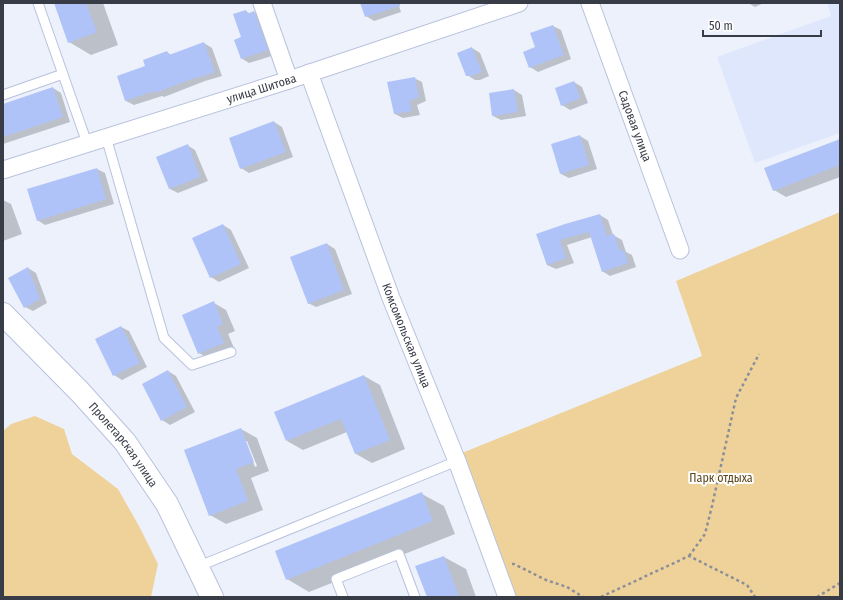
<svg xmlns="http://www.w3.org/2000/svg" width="843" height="600" viewBox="0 0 843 600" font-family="'Fira Sans Condensed',sans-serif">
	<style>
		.built { fill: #dfe7fc }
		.green { fill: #efd29a }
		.shadow { fill: #0003; fill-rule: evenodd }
		.building { fill: #b0c3f8 }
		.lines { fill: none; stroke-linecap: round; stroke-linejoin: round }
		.service-casing { stroke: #b8c2dd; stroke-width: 11 }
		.minor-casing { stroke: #b8c2dd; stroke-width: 19 }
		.tertiary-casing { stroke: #b8c2dd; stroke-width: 24 }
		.path { stroke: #8b8f9a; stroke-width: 2.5; stroke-dasharray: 3 3; stroke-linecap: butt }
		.service { stroke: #fff; stroke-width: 9 }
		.minor { stroke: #fff; stroke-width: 17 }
		.tertiary { stroke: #fff; stroke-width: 22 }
		.labels { text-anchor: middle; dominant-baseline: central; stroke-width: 4; stroke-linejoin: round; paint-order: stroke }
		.street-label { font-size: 12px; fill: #383c47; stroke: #fff }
		.park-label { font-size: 12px; fill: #5b471e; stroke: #fff }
	</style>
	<rect width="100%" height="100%" fill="#ecf1fc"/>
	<path class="built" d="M 827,3 L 840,3 L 840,133 L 755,163 L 717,57 L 831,16 Z"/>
	<path class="green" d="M 840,212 L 840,597 L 515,597 L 462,453 L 702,356 L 676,281 Z
		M 35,416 L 64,429 L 72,454 L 118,489 L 139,526 L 158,564 L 151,597 L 3,597 L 3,431 L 11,424 Z"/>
	<path class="shadow" d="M 55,3 L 103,3 L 118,45 L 91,55 L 69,42 Z
		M 361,3 L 398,3 L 401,12 L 374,21 L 366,16 Z
		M 748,3 L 764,3 L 755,7 Z
		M 246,11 L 250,14 L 254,12 L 262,17 L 275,55 L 249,63 L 241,58 Z
		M 553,26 L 561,30 L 571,59 L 538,72 L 530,67 L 536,48 Z
		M 204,43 L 212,48 L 222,76 L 205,81 L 164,97 L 162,96 L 134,105 L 126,101 L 146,67 L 167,52 L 171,55 Z
		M 472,48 L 480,53 L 489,76 L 480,80 L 475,80 L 467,75 Z
		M 414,78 L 422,82 L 426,101 L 417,105 L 420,115 L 403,118 L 395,114 Z
		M 574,82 L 582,87 L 588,103 L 570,110 L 562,105 Z
		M 53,88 L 61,93 L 70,122 L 3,144 L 3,105 Z
		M 514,90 L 522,95 L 526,116 L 501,120 L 493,116 Z
		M 274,122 L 282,127 L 293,157 L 249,173 L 241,168 Z
		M 580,136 L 588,141 L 597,169 L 569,178 L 561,174 Z
		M 840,140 L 840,177 L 786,197 L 774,190 Z
		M 187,145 L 195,150 L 208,181 L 178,193 L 170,189 Z
		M 97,169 L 105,173 L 114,204 L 45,225 L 37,220 Z
		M 3,200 L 11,204 L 22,234 L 3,241 Z
		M 600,215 L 608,220 L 613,235 L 622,240 L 626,252 L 632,255 L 636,267 L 610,276 L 602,271 L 592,237 L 567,245 L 574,263 L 556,269 L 547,265 L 537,235 Z
		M 223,225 L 231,230 L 249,268 L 219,282 L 211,277 Z
		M 327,244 L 335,249 L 352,294 L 316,307 L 308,303 Z
		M 28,268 L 36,273 L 47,303 L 33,311 L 25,307 Z
		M 214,303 L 226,310 L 235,331 L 228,334 L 235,350 L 211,360 L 199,353 Z
		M 121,327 L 129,331 L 147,367 L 122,380 L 114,375 L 96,340 Z
		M 168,371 L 176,376 L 195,412 L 170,425 L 162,420 Z
		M 364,376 L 380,385 L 405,449 L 372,463 L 356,454 L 347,432 L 303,450 L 287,441 Z
		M 241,429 L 257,438 L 269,471 L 251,478 L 263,510 L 226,524 L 210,515 ZM 245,441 L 247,441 L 257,466 L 255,467 Z
		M 422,494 L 444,506 L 455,534 L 309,592 L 287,579 Z
		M 444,557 L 466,569 L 476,597 L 428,597 Z"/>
	<path class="building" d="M 54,3 L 86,3 L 97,32 L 68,43 Z
		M 360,3 L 400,3 L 400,6 L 365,17 Z
		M 246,10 L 247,14 L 254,11 L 268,50 L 241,59 L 234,40 L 241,37 L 233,14 Z
		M 553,25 L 564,55 L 529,68 L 523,52 L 535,47 L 530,33 Z
		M 204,42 L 215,72 L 197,78 L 197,77 L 155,93 L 154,91 L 125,101 L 117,76 L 145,66 L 143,60 L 167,51 L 169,55 Z
		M 472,47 L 482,72 L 471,76 L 466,76 L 457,53 Z
		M 415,77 L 419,97 L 409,101 L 412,111 L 394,114 L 387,82 Z
		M 574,81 L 580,98 L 561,106 L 555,88 Z
		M 53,87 L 63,117 L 3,137 L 3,104 Z
		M 514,89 L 518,112 L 492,116 L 489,93 Z
		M 274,121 L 286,152 L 240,169 L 229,138 Z
		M 580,135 L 589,165 L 560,174 L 551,144 Z
		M 840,139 L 840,165 L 773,191 L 764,168 Z
		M 188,144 L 200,177 L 169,189 L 156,157 Z
		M 97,168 L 106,199 L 37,221 L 27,189 Z
		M 600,214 L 607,236 L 614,234 L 620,251 L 624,250 L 628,263 L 602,272 L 589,232 L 560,240 L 566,258 L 547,265 L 536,234 L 565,224 Z
		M 223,224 L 241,264 L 210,278 L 192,238 Z
		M 327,243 L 344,290 L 308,304 L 290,257 Z
		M 28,267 L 40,299 L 24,308 L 8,278 Z
		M 214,301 L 223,324 L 217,327 L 224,343 L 198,354 L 182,315 Z
		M 121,326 L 140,363 L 113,376 L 95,339 Z
		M 168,370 L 187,407 L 161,421 L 142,384 Z
		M 364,375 L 390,440 L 355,454 L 341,419 L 286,441 L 274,412 Z
		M 241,428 L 254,462 L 236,469 L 248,501 L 209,516 L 184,450 Z
		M 422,492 L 433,521 L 286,580 L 275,551 Z
		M 444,556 L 459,597 L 427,597 L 415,566 Z"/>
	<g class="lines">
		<defs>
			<path id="service" d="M 38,3 L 87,143
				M 3,95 L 63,74
				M 106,137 L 164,338 L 192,365 L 231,352
				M 197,567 L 457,461
				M 343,597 L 336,579 L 399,554 L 415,597"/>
			<g id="minor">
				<path d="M 262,3 L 289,80"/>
				<path id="s1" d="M 590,3 L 680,250"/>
				<path id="s2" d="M 309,73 L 391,298 L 457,461 L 507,597"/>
				<path id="s3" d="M 3,170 L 289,80 L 519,3"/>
			</g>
			<g id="tertiary">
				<path id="s4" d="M 3,314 L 80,392 L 125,442 L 167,504 L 212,597"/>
			</g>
		</defs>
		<use href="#service" class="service-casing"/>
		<use href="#minor" class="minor-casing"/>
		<use href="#tertiary" class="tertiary-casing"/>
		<path class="path" d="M 689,556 L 705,534 L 712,506 L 736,398 L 759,354
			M 512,564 L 514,564 L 546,580 L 567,587 L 583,597
			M 601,597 L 689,556 L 747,585 L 755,597
			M 817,597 L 840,583"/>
		<use href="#service" class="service"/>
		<use href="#minor" class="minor"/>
		<use href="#tertiary" class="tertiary"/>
	</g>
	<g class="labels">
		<g class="street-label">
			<text stroke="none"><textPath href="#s3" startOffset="271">улица Шитова</textPath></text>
			<text stroke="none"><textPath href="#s1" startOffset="131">Садовая улица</textPath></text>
			<text stroke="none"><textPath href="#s2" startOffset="280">Комсомольская улица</textPath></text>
			<text stroke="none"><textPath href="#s4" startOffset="178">Пролетарская улица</textPath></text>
		</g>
		<g class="park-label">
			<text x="721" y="478">Парк отдыха</text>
		</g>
	</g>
	<rect width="843" height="600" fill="none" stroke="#383c47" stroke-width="8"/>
	<path d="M703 30v6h118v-6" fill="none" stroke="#383c47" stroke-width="2"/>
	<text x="709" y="30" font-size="12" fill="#383c47" stroke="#ffffff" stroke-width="3" paint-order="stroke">50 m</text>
</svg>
